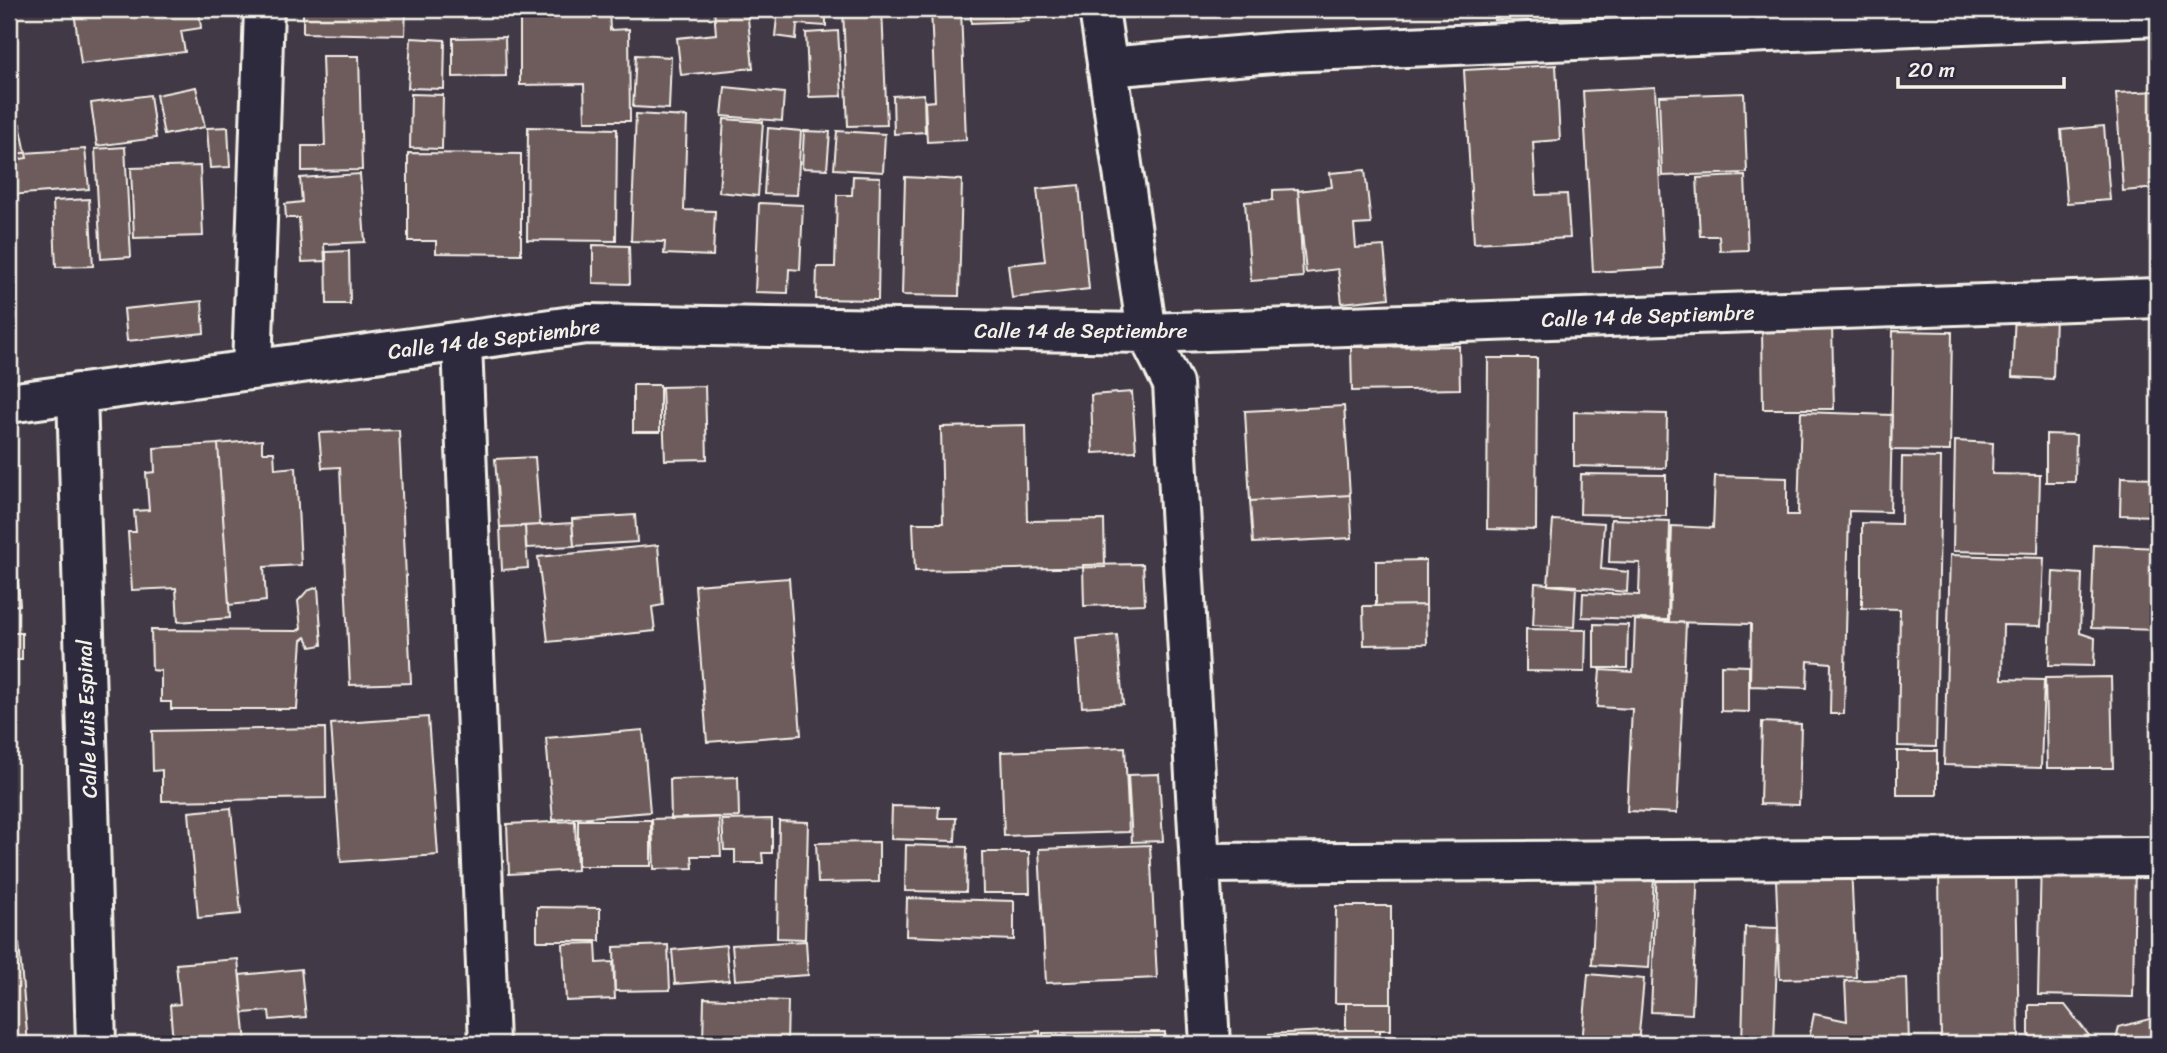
<svg xmlns="http://www.w3.org/2000/svg" width="2167" height="1053" viewBox="0 0 2167 1053" font-family="Sriracha,sans-serif">
	<style>
		.building { fill: #6e5b5c; stroke: #f4f1e8; stroke-width: 2 }
		.lines { fill: none; stroke-linecap: round; stroke-linejoin: round }
		.minor-casing { stroke: #f4f1e8; stroke-width: 44 }
		.minor { stroke: #2f2a3d; stroke-width: 38 }
		.labels { text-anchor: middle; dominant-baseline: central; stroke-width: 5; stroke-linejoin: round; paint-order: stroke }
		.street-label { font-size: 21px; fill: #f4f1e8; stroke: #2f2a3d }
	</style>
	<rect width="100%" height="100%" fill="#423946"/>
	<filter id="ink" filterUnits="userSpaceOnUse"><feTurbulence type="fractalNoise" baseFrequency=".0143" numOctaves="2"/><feDisplacementMap in="SourceGraphic" scale="14" xChannelSelector="R" yChannelSelector="G"/><feConvolveMatrix kernelMatrix="1 2 1 2 8 2 1 2 1" color-interpolation-filters="sRGB"/></filter>
	<g filter="url(#ink)">
		<path class="building" d="M 94,9 L 199,9 L 201,28 L 181,31 L 185,52 L 81,64 L 74,11 Z
			M 303,9 L 406,9 L 405,35 L 303,33 Z
			M 714,9 L 747,9 L 753,68 L 681,75 L 677,38 L 716,34 Z
			M 778,9 L 826,9 L 826,26 L 797,24 L 796,39 L 775,36 Z
			M 843,9 L 882,9 L 887,125 L 848,126 Z
			M 931,9 L 961,9 L 966,140 L 927,142 L 925,102 L 935,101 Z
			M 971,9 L 1029,9 L 1029,21 L 971,23 Z
			M 1494,9 L 1527,9 L 1528,19 L 1494,20 Z
			M 609,10 L 610,30 L 629,29 L 630,121 L 585,121 L 584,84 L 520,85 L 520,11 Z
			M 838,31 L 842,96 L 809,97 L 806,33 Z
			M 505,37 L 506,76 L 453,77 L 453,38 Z
			M 411,38 L 445,40 L 444,89 L 408,88 Z
			M 636,55 L 671,57 L 669,109 L 633,107 Z
			M 322,56 L 359,56 L 362,170 L 302,171 L 302,146 L 325,146 Z
			M 1556,65 L 1560,140 L 1533,142 L 1536,195 L 1567,194 L 1570,238 L 1474,243 L 1464,70 Z
			M 196,87 L 205,127 L 164,135 L 156,95 Z
			M 725,87 L 784,93 L 782,121 L 722,116 Z
			M 1655,87 L 1664,268 L 1593,272 L 1583,91 Z
			M 2158,91 L 2158,188 L 2123,191 L 2116,93 Z
			M 1744,93 L 1747,173 L 1662,176 L 1659,96 Z
			M 411,94 L 443,95 L 442,149 L 410,148 Z
			M 924,94 L 925,132 L 894,134 L 893,96 Z
			M 150,95 L 156,138 L 97,146 L 91,103 Z
			M 636,114 L 687,117 L 684,210 L 715,211 L 713,256 L 664,254 L 665,242 L 631,241 Z
			M 724,119 L 763,122 L 758,196 L 719,192 Z
			M 20,124 L 27,158 L 9,161 L 9,126 Z
			M 2104,126 L 2110,200 L 2067,203 L 2061,130 Z
			M 228,127 L 230,167 L 210,168 L 207,128 Z
			M 528,127 L 617,129 L 616,241 L 527,240 Z
			M 768,128 L 801,131 L 797,195 L 764,194 Z
			M 804,131 L 830,132 L 827,169 L 802,168 Z
			M 837,131 L 885,134 L 883,172 L 834,169 Z
			M 125,147 L 131,257 L 101,259 L 95,149 Z
			M 85,149 L 89,189 L 9,195 L 9,154 Z
			M 408,153 L 521,154 L 521,254 L 436,253 L 436,241 L 408,241 Z
			M 200,166 L 203,236 L 134,238 L 131,168 Z
			M 1365,170 L 1371,224 L 1354,225 L 1356,248 L 1384,246 L 1389,298 L 1342,303 L 1338,269 L 1306,273 L 1298,191 L 1332,187 L 1330,173 Z
			M 360,174 L 365,242 L 324,244 L 325,261 L 302,262 L 299,218 L 286,218 L 285,204 L 302,202 L 300,178 Z
			M 853,176 L 880,177 L 878,300 L 816,299 L 817,267 L 835,267 L 837,195 L 852,195 Z
			M 1745,176 L 1748,250 L 1720,251 L 1719,236 L 1700,236 L 1697,178 Z
			M 905,177 L 962,180 L 959,296 L 902,295 Z
			M 1079,185 L 1089,289 L 1012,298 L 1008,265 L 1045,261 L 1037,189 Z
			M 1298,189 L 1303,277 L 1251,281 L 1245,202 L 1273,200 L 1273,190 Z
			M 89,199 L 93,266 L 56,267 L 53,201 Z
			M 759,203 L 803,205 L 800,270 L 789,269 L 788,293 L 755,292 Z
			M 593,245 L 629,246 L 630,284 L 593,283 Z
			M 349,251 L 350,304 L 327,304 L 326,252 Z
			M 202,301 L 204,333 L 127,341 L 124,309 Z
			M 2015,313 L 2055,315 L 2053,379 L 2012,377 Z
			M 1832,325 L 1834,409 L 1763,409 L 1762,326 Z
			M 1893,331 L 1952,332 L 1950,451 L 1891,450 Z
			M 1459,346 L 1460,389 L 1352,391 L 1351,347 Z
			M 1488,358 L 1537,358 L 1536,530 L 1487,529 Z
			M 633,385 L 660,385 L 660,432 L 633,432 Z
			M 705,386 L 707,459 L 665,460 L 662,387 Z
			M 1132,392 L 1136,451 L 1093,453 L 1091,395 Z
			M 1344,406 L 1350,495 L 1250,501 L 1245,411 Z
			M 1574,412 L 1667,414 L 1666,468 L 1574,466 Z
			M 1801,412 L 1892,415 L 1890,512 L 1849,511 L 1844,714 L 1830,714 L 1831,663 L 1808,661 L 1807,688 L 1750,686 L 1751,624 L 1669,622 L 1672,526 L 1713,528 L 1715,476 L 1787,478 L 1787,515 L 1798,515 Z
			M 1025,425 L 1027,521 L 1104,520 L 1105,567 L 915,571 L 913,523 L 943,523 L 941,427 Z
			M 399,430 L 411,683 L 350,685 L 340,467 L 322,468 L 319,433 Z
			M 2046,434 L 2076,435 L 2075,482 L 2046,482 Z
			M 262,440 L 262,452 L 274,452 L 275,469 L 296,467 L 301,565 L 264,567 L 266,601 L 229,605 L 218,444 Z
			M 1955,441 L 1993,443 L 1992,474 L 2040,475 L 2038,553 L 1953,551 Z
			M 218,444 L 230,618 L 178,622 L 176,588 L 132,590 L 128,532 L 136,532 L 134,511 L 149,510 L 146,473 L 155,472 L 154,448 Z
			M 535,457 L 540,525 L 500,527 L 495,459 Z
			M 1902,457 L 1941,458 L 1936,747 L 1898,746 L 1900,609 L 1862,608 L 1862,523 L 1901,524 Z
			M 1581,474 L 1666,475 L 1666,516 L 1580,514 Z
			M 2121,477 L 2158,478 L 2158,516 L 2120,515 Z
			M 1350,495 L 1352,538 L 1253,543 L 1250,501 Z
			M 635,515 L 637,542 L 574,546 L 572,519 Z
			M 1611,519 L 1670,521 L 1668,620 L 1582,617 L 1583,593 L 1639,595 L 1640,563 L 1609,562 Z
			M 1553,520 L 1604,523 L 1601,569 L 1628,572 L 1627,592 L 1548,585 Z
			M 572,523 L 574,546 L 526,548 L 525,526 Z
			M 525,526 L 528,568 L 502,570 L 500,527 Z
			M 9,536 L 14,536 L 20,605 L 9,606 Z
			M 658,545 L 663,605 L 652,607 L 655,631 L 548,642 L 538,557 Z
			M 2094,545 L 2158,548 L 2158,630 L 2091,628 Z
			M 1950,555 L 2044,558 L 2041,626 L 2003,625 L 2002,679 L 2044,680 L 2041,768 L 1944,765 Z
			M 1426,560 L 1426,605 L 1376,606 L 1376,561 Z
			M 1143,564 L 1145,604 L 1084,606 L 1083,565 Z
			M 2053,572 L 2082,574 L 2080,633 L 2095,638 L 2094,666 L 2049,665 Z
			M 789,578 L 801,735 L 707,742 L 695,585 Z
			M 1535,583 L 1576,586 L 1574,627 L 1533,625 Z
			M 318,587 L 322,645 L 311,647 L 306,637 L 302,640 L 297,709 L 171,709 L 171,702 L 161,702 L 161,671 L 152,670 L 151,630 L 297,631 L 301,628 L 298,601 L 307,591 Z
			M 1426,605 L 1427,644 L 1364,645 L 1363,606 Z
			M 1635,620 L 1686,623 L 1677,813 L 1627,811 L 1632,709 L 1597,707 L 1600,670 L 1633,672 Z
			M 1594,624 L 1628,625 L 1627,668 L 1594,668 Z
			M 1526,629 L 1586,630 L 1585,672 L 1526,671 Z
			M 9,633 L 22,633 L 22,660 L 9,660 Z
			M 1117,635 L 1123,704 L 1082,707 L 1077,639 Z
			M 9,662 L 12,662 L 16,727 L 9,728 Z
			M 1721,665 L 1749,666 L 1749,712 L 1721,711 Z
			M 2111,677 L 2113,768 L 2047,768 L 2045,678 Z
			M 428,717 L 438,855 L 341,862 L 331,724 Z
			M 1762,722 L 1801,724 L 1799,805 L 1760,804 Z
			M 325,728 L 326,798 L 162,801 L 162,770 L 153,771 L 152,731 Z
			M 643,730 L 650,812 L 553,820 L 546,738 Z
			M 1125,747 L 1129,832 L 1004,836 L 1001,752 Z
			M 1897,751 L 1937,751 L 1937,795 L 1897,795 Z
			M 1159,774 L 1163,841 L 1132,842 L 1128,775 Z
			M 738,777 L 739,817 L 671,819 L 670,779 Z
			M 892,806 L 939,807 L 938,818 L 956,818 L 955,841 L 891,839 Z
			M 231,808 L 241,914 L 198,918 L 189,812 Z
			M 719,817 L 721,856 L 692,856 L 693,868 L 654,869 L 652,819 Z
			M 772,819 L 772,853 L 762,853 L 763,863 L 735,863 L 735,850 L 724,850 L 722,820 Z
			M 578,820 L 651,820 L 651,866 L 578,866 Z
			M 575,821 L 577,870 L 509,874 L 507,824 Z
			M 779,821 L 808,822 L 805,939 L 777,938 Z
			M 879,842 L 879,882 L 818,883 L 816,843 Z
			M 906,845 L 967,847 L 966,892 L 905,891 Z
			M 1150,845 L 1157,978 L 1046,983 L 1039,849 Z
			M 982,852 L 1029,852 L 1030,893 L 983,893 Z
			M 1597,855 L 1655,859 L 1649,968 L 1592,965 Z
			M 2041,857 L 2135,859 L 2133,997 L 2038,995 Z
			M 1657,865 L 1698,866 L 1692,1014 L 1651,1012 Z
			M 1851,865 L 1856,977 L 1780,979 L 1776,879 L 1816,866 Z
			M 2153,868 L 2158,868 L 2158,998 L 2150,998 Z
			M 2016,869 L 2019,1044 L 1941,1044 L 1939,870 Z
			M 907,898 L 1014,901 L 1014,940 L 906,936 Z
			M 1336,906 L 1391,906 L 1391,1003 L 1335,1003 Z
			M 537,907 L 600,908 L 600,941 L 537,941 Z
			M 1745,927 L 1778,928 L 1774,1044 L 1742,1044 Z
			M 806,941 L 808,975 L 735,980 L 732,945 Z
			M 19,943 L 28,1044 L 9,1044 L 9,944 Z
			M 596,943 L 597,963 L 613,962 L 615,999 L 566,1001 L 563,944 Z
			M 668,945 L 670,990 L 615,991 L 614,947 Z
			M 726,945 L 729,980 L 675,984 L 672,950 Z
			M 238,959 L 246,1044 L 173,1044 L 170,1005 L 180,1004 L 176,964 Z
			M 301,969 L 306,1017 L 270,1020 L 269,1011 L 243,1013 L 240,975 Z
			M 1588,974 L 1644,979 L 1638,1044 L 1582,1044 Z
			M 1907,978 L 1909,1044 L 1808,1044 L 1814,1014 L 1847,1021 L 1845,981 Z
			M 704,998 L 788,1001 L 787,1044 L 703,1044 Z
			M 1346,1003 L 1391,1003 L 1391,1030 L 1346,1030 Z
			M 2029,1005 L 2065,1005 L 2091,1038 L 2091,1044 L 2029,1044 Z
			M 2153,1018 L 2158,1023 L 2158,1038 L 2145,1038 L 2145,1044 L 2115,1044 L 2119,1027 Z
			M 1346,1030 L 1380,1030 L 1380,1044 L 1270,1044 L 1269,1034 Z
			M 1040,1031 L 1041,1044 L 963,1044 L 962,1035 Z
			M 1165,1032 L 1165,1044 L 1043,1044 L 1043,1033 Z"/>
		<g class="lines">
			<defs>
				<path id="minor" d="M 1099,9 L 1147,333 L 1173,384 L 1210,1044
					M 1107,67 L 1285,52 L 2158,16
					M 462,343 L 489,1044
					M 252,370 L 264,9
					M 77,393 L 96,1044
					M 9,403 L 587,324 L 1147,333 L 2158,298
					M 1202,863 L 2158,857"/>
			</defs>
			<use href="#minor" class="minor-casing"/>
			<use href="#minor" class="minor"/>
		</g>
	</g>
	<g class="labels">
		<g class="street-label">
			<text transform="translate(1648 316) rotate(-2)">Calle 14 de Septiembre</text>
			<text x="1081" y="331">Calle 14 de Septiembre</text>
			<text transform="translate(494 339) rotate(-7)">Calle 14 de Septiembre</text>
			<text transform="translate(87 719) rotate(-92)">Calle Luis Espinal</text>
		</g>
	</g>
	<rect width="2167" height="1053" fill="none" stroke="#2f2a3d" stroke-width="35"/>
	<rect x="18" y="18" width="2132" height="1018" fill="none" stroke="#f4f1e8" stroke-width="2.5" filter="url(#ink)"/>
	<path d="M1898 77v10h166v-10" fill="none" stroke="#f4f1e8" stroke-width="3.5"/>
	<text x="1908" y="77" font-size="21" fill="#f4f1e8" stroke="#2f2a3d" stroke-width="5" paint-order="stroke">20 m</text>
</svg>
